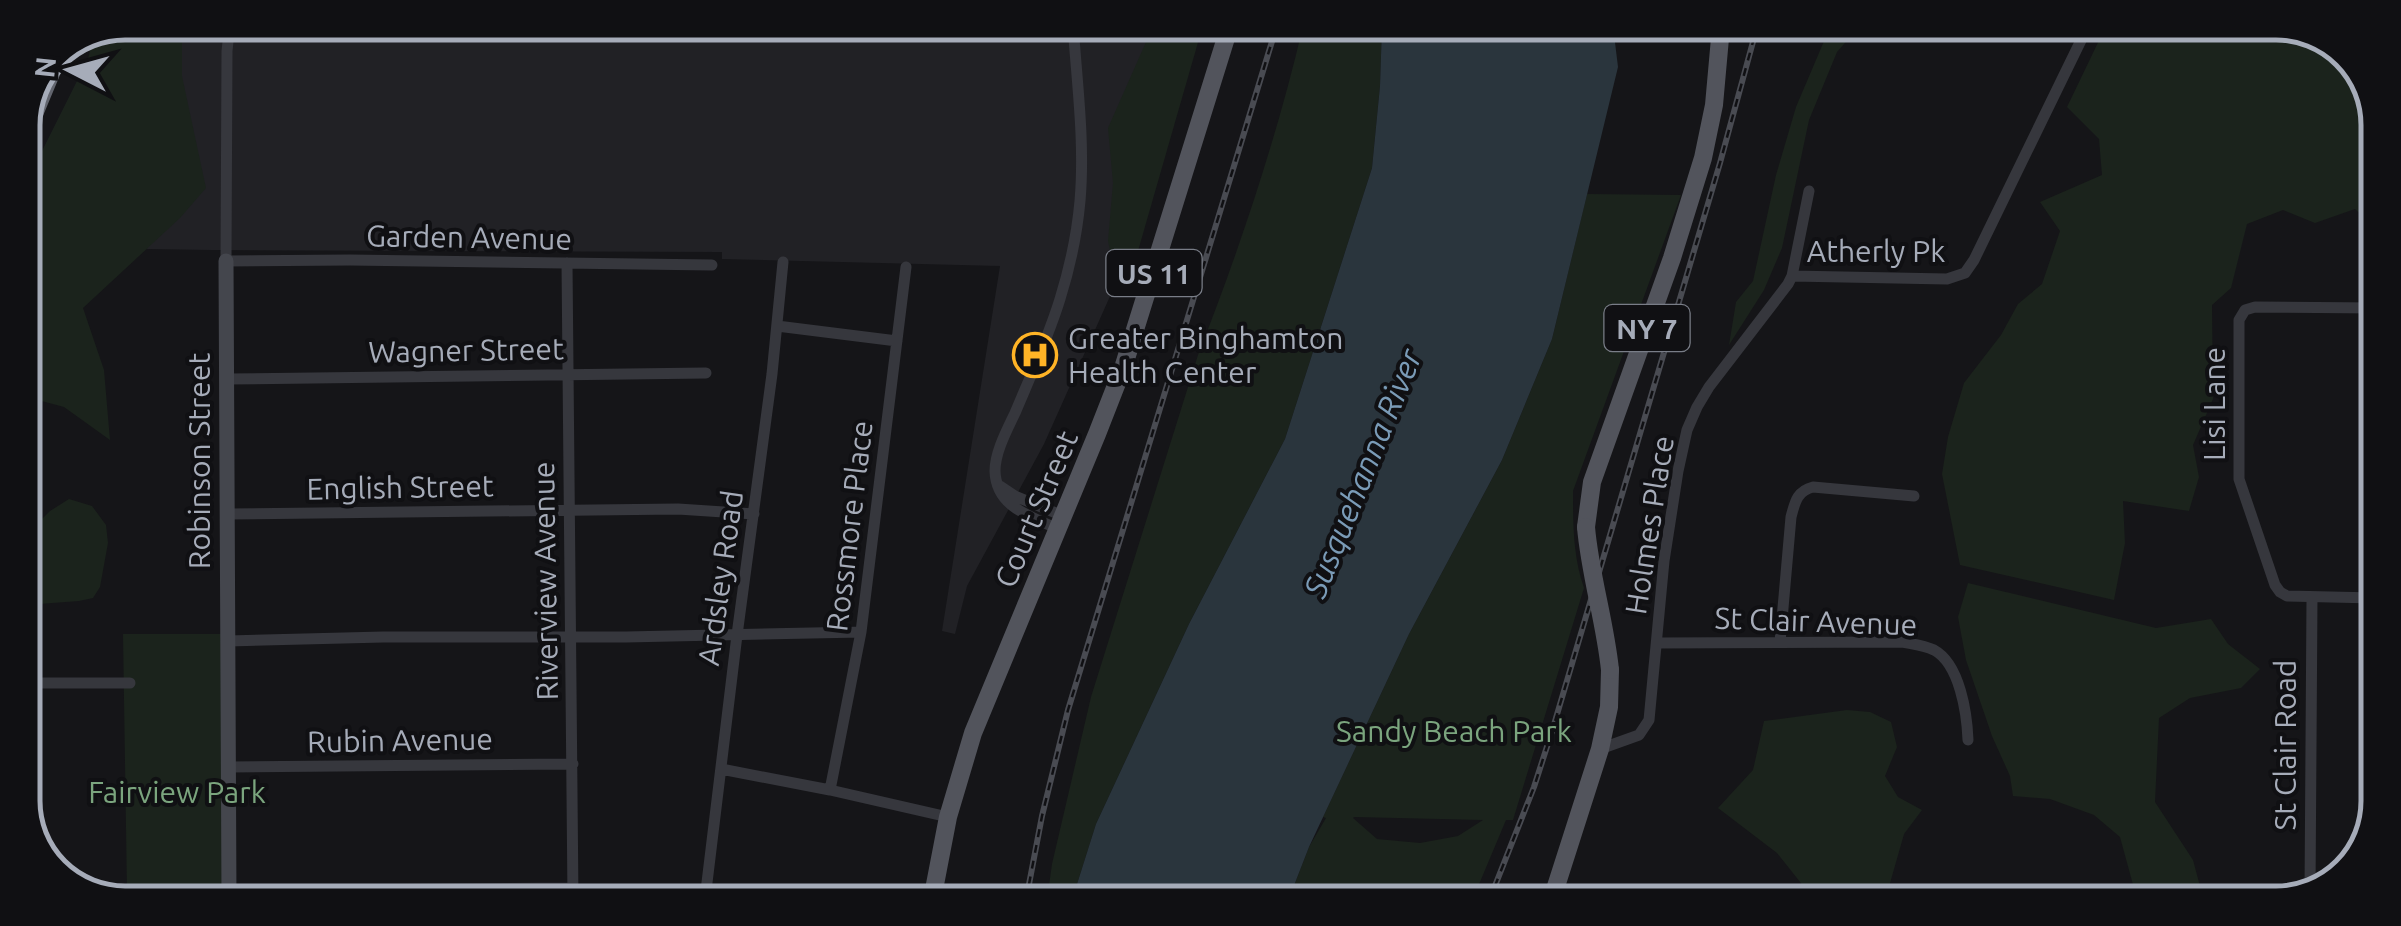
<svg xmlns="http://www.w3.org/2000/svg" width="2401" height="926" viewBox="0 0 2401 926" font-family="Ubuntu,sans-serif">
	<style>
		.built { fill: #212125 }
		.green { fill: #1b231c; fill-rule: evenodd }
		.water { fill: #2a353d }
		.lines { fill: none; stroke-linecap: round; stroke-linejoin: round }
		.street { stroke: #36373d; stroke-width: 11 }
		.secondary { stroke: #44464d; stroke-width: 15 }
		.primary { stroke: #52545c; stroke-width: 18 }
		.highway { stroke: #62656e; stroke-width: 20 }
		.rail-casing { stroke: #494b52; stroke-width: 6 }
		.rail { stroke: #101013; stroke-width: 2.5; stroke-dasharray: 8; stroke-linecap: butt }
		.primary-bridge { stroke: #52545c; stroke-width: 18 }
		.labels { text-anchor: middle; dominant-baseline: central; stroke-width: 8; stroke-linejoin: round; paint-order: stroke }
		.shield { fill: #101013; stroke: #797d87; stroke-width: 2.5 }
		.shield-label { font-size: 28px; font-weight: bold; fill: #a6acb9 }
		.street-label { font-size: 30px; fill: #a6acb9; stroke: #101013 }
		.poi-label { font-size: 30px; fill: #a6acb9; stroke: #101013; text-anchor: start }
		.park-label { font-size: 30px; fill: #7ba57e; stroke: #101013 }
		.water-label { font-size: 32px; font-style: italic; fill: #7a9bb7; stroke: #101013 }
		.rim { fill: none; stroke: #a6acb9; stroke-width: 5 }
	</style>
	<rect width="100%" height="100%" fill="#151518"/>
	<path class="built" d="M 125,23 L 1186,25 L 1124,265 L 1044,444 L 967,586 L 955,634 L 942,631 L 1000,266 L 722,259 L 722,252 L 211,250 L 23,247 Z"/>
	<path class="green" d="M 125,23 L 182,23 L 182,76 L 206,188 L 180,218 L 83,308 L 104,370 L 110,440 L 64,407 L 23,396 L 23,189 L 88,59 L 94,35 Z
		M 1151,25 L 1203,25 L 1136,258 L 1114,269 L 1108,241 L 1113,183 L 1108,128 L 1146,42 Z
		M 1303,26 L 1382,26 L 1380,86 L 1372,168 L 1285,439 L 1189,624 L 1096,824 L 1072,900 L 1047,900 L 1052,864 L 1091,697 L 1198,355 C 1240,248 1277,137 1303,26 Z
		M 1830,27 L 1859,27 L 1837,52 L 1809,120 L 1782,248 L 1764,290 L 1729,345 L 1736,302 L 1753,281 L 1776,175 L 1796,107 Z
		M 2105,28 L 2310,28 L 2357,62 L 2378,117 L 2377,229 L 2355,209 L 2315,223 L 2283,210 L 2247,224 L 2231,288 L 2212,305 L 2213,399 L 2193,445 L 2199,477 L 2189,511 L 2123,501 L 2125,543 L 2114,600 L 1960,565 L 1942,474 L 1948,437 L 1964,383 L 2001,335 L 2018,304 L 2042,284 L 2060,231 L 2040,202 L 2102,175 L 2099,139 L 2067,107 Z
		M 1587,194 L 1681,195 L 1573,491 C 1573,525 1573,556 1584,588 L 1513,820 L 1506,820 L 1472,901 L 1288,901 L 1309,847 L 1326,818 L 1323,817 L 1409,634 L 1502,460 L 1552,339 ZM 1353,818 L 1354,817 L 1483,820 L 1458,836 L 1420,843 L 1377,839 Z
		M 69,499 L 92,506 L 106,525 L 108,543 L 100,587 L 93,598 L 79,601 L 39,604 L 23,598 L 23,538 L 50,511 Z
		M 1968,583 L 2156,628 L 2211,619 L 2228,644 L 2260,669 L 2241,688 L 2190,698 L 2159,718 L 2155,802 L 2193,860 L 2201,890 L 2174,903 L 2138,903 L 2120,837 L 2094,815 L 2050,799 L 2013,796 L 2010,776 L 1992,736 L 1966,660 L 1958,617 Z
		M 123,634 L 228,634 L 229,898 L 145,898 L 144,892 L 127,892 Z
		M 1847,710 L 1870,712 L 1891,722 L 1897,747 L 1885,776 L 1898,797 L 1922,810 L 1904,834 L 1890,883 L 1898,903 L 1816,902 L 1777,853 L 1718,808 L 1753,770 L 1764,721 Z"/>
	<path class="water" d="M 1382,26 L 1613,26 L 1618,67 L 1552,339 L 1502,460 L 1409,634 L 1309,847 L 1288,901 L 1072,900 L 1096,824 L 1189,624 L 1285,439 L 1372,168 L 1380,86 Z"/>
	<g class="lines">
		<path class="street" d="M 230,23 L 227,51 L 226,261 L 350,260 L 712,265
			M 567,263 L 573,899
			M 1792,276 L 1947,279 L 1965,273 L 1974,260 L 2087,28
			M 777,326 L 897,341
			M 227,379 L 706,373
			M 1000,486 L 1015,496 L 1063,516
			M 227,514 L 678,509 L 754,514
			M 1058,529 C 1030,516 996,507 995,471 C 995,452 1007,430 1015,413 C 1031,375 1048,338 1060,299 C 1070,267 1077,234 1080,201 C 1085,143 1077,83 1073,25
			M 2375,598 L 2287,596 L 2280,592 L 2275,585 L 2239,479 L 2239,320 L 2245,310 L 2255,307 L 2377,308
			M 228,641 L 383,637 L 626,637 L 861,632
			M 1780,642 L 1791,517 C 1795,502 1797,491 1813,487 L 1914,496
			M 1657,643 L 1902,642 C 1912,644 1924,645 1934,650 C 1960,664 1967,714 1968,740
			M 23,683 L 130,683
			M 1600,749 L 1639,735 L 1649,720 L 1664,561 L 1678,471 L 1687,430 L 1697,407 L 1709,387 L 1788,284 L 1792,276 L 1809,191
			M 229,767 L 573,764
			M 721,769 L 830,790 L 948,817
			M 830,790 L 861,632 L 906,267
			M 229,891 L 573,888
			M 2310,893 L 2312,597
			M 153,896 L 153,898
			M 705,899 L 737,635 L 772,374 L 783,262"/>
		<path class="secondary" d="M 226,261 L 229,898"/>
		<path class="primary" d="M 1586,527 L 1592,482 L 1672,258 L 1703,158 L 1714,105 L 1721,27
			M 932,900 L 948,817 L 973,733 L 1097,434 L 1124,365 L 1230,25
			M 1551,902 L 1600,749 L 1609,707 L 1610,670"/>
		<path class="highway" d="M 23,138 L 60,49"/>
		<defs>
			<path id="rail" d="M 1026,900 L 1042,816 L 1068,710 L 1277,25
				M 1489,901 L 1534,787 L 1553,728 L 1720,163 L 1757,27"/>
		</defs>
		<use href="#rail" class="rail-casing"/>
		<use href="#rail" class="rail"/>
		<path class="primary-bridge" d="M 1586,527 C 1590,575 1605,621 1610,670"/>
	</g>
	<defs>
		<symbol id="hospital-ring" viewBox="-11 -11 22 22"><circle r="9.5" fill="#101013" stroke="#ffb426" stroke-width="1.5"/><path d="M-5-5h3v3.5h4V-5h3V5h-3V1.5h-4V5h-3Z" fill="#ffb426"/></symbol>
	</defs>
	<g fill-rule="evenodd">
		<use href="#hospital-ring" x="1010" y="330" width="50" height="50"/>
	</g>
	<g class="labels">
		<g class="shield">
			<rect x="1106.5" y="250" width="95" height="46" rx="8"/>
			<rect x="1604.5" y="305" width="85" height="46" rx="8"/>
		</g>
		<g class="shield-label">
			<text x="1154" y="273">US 11</text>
			<text x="1647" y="328">NY 7</text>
		</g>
		<g class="street-label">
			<text transform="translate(469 237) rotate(1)">Garden Avenue</text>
			<text x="1876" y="251">Atherly Pk</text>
			<text transform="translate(466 350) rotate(-1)">Wagner Street</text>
			<text transform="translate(2214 404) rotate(-90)">Lisi Lane</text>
			<text transform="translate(199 461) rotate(-90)">Robinson Street</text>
			<text transform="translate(400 487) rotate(-1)">English Street</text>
			<text transform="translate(1036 509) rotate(-67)">Court Street</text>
			<text transform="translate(1649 525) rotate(-81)">Holmes Place</text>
			<text transform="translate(849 526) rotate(-83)">Rossmore Place</text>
			<text transform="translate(720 578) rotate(-82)">Ardsley Road</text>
			<text transform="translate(545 581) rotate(-91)">Riverview Avenue</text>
			<text transform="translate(1816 621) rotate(2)">St Clair Avenue</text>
			<text transform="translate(400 740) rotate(-1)">Rubin Avenue</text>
			<text transform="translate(2285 745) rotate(-90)">St Clair Road</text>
		</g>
		<g class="poi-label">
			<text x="1068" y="338">Greater Binghamton<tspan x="1068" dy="34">Health Center</tspan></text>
		</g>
		<g class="park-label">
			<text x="1454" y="731">Sandy Beach Park</text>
			<text x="177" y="792">Fairview Park</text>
		</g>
		<g class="water-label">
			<text transform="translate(1362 473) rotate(-68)">Susquehanna River</text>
		</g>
	</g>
	<path d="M0 0H2401V926H0ZM125 40H2276A85 85 0 0 1 2361 125V801A85 85 0 0 1 2276 886H125A85 85 0 0 1 40 801V125A85 85 0 0 1 125 40Z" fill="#101013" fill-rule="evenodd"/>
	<path class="rim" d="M125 40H2276A85 85 0 0 1 2361 125V801A85 85 0 0 1 2276 886H125A85 85 0 0 1 40 801V125A85 85 0 0 1 125 40Z"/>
	<g transform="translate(70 70) rotate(276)" stroke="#101013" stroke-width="8" paint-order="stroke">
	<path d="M0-8L18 38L0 25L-18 38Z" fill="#a6acb9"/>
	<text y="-15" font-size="28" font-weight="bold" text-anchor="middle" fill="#a6acb9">N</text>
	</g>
</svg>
